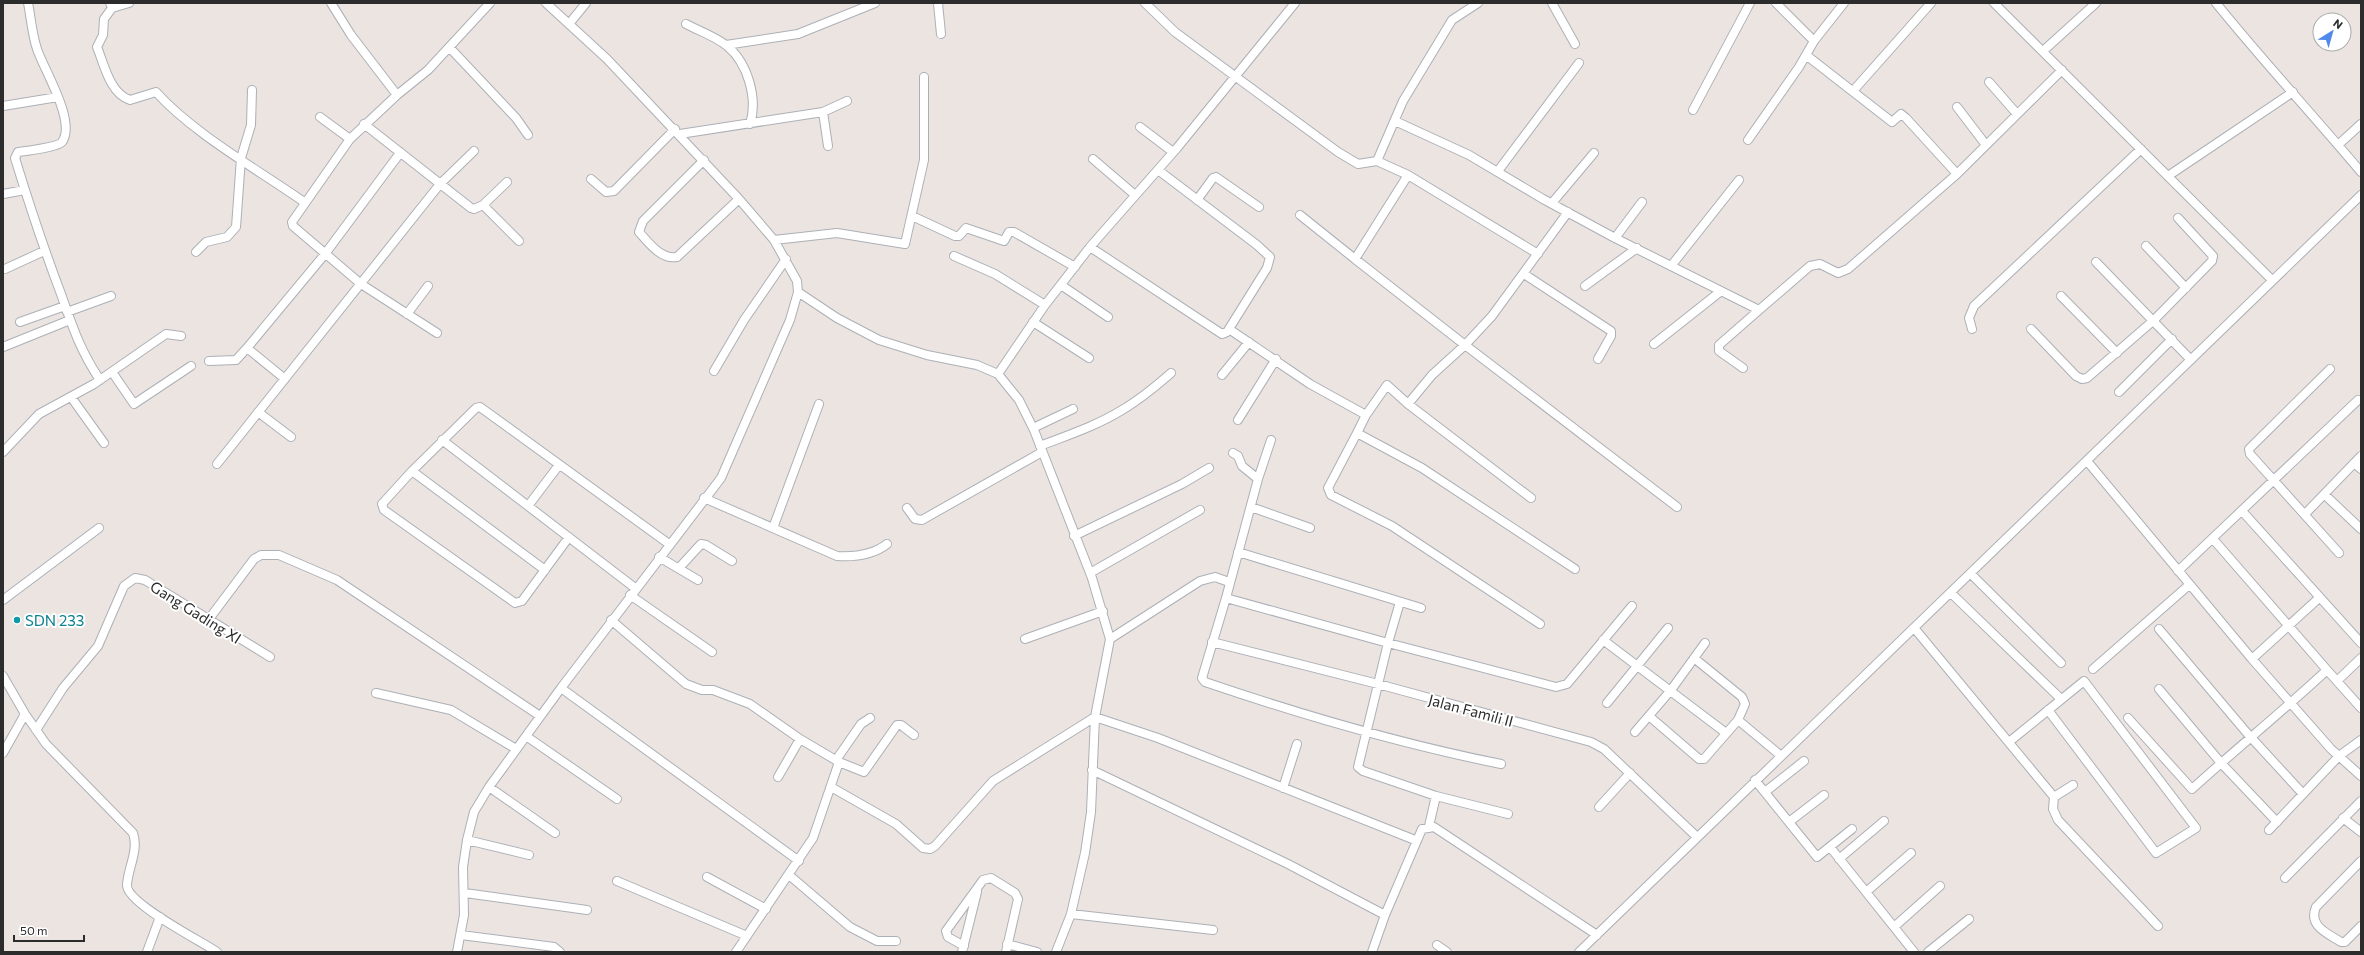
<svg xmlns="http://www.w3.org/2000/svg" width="2364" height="955" viewBox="0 0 2364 955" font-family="Commissioner,sans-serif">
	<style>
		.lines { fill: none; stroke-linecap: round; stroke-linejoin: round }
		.minor-casing { stroke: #acb0b7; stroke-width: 10 }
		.minor { stroke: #fff; stroke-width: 8 }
		.culture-dot { fill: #0f9aa8; stroke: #fff; stroke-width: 1.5 }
		.labels { text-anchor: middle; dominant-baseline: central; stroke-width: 4; stroke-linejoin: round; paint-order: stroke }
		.street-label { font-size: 15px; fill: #2c2c2c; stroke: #fff }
		.culture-label { font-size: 15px; fill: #0d838f; stroke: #fff; text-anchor: start }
	</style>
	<rect width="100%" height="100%" fill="#ece4e0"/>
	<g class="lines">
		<defs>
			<path id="minor" d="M 28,3 C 31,18 32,34 37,49 C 43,68 77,122 62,142 C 58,147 27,151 18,152 L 15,158 C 29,204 44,249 61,294 C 73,328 80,350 100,380
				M 110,3 L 112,8 L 104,19 L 103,35 L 97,47 C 104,64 110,94 130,100 L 156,92 C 194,134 257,169 304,202
				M 331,3 L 351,35 L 397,95
				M 938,3 L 941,34
				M 1145,3 L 1175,32 L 1338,152 L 1358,164 L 1377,161 L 1403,101 L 1452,20 L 1478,3
				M 1552,3 L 1575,44
				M 1994,3 L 2272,280
				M 2216,3 C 2263,61 2313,115 2361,172
				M 112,8 L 129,3
				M 569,24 L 586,3
				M 686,24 C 699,31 715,36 727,46 C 748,63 758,99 750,124
				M 1814,41 L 1844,3
				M 726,45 L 798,34 L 875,3
				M 450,48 L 516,118 L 528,135
				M 2043,51 L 2096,3
				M 1806,55 L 1892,122 L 1901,114 L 1906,118 L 1957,174
				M 1989,82 L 2017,114
				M 1853,91 L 1931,3
				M 3,106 L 58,97
				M 1957,107 L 1986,145
				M 1693,110 L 1750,3
				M 823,112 L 828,146
				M 320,117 L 350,139
				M 1395,121 L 1469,155 L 1543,199 L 1615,238 L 1759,310 L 1810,266 L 1820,264 L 1838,273 L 1848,269 L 1957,174 L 2062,70
				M 364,124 L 471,208 L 474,209 L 483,205 L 507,182
				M 1140,127 L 1173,152
				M 680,134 L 823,112 L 847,101
				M 1748,140 L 1799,67 L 1814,41 L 1776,3
				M 2338,145 L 2361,124
				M 1093,159 L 1135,195
				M 704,160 L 643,221 L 639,232 C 648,242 661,260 677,257 L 739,199
				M 1377,161 L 1408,175 L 1538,254
				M 1498,171 L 1579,63
				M 2168,176 L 2293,92
				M 591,179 L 606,192 L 614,191 L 675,129
				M 3,194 L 25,190
				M 1197,200 L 1213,178 L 1216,177 L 1259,207
				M 1552,203 L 1594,153
				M 483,205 L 519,241
				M 1568,212 L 1492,316 L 1465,345 L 1677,507
				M 1300,215 L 1355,259 L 1408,175
				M 912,216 L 955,236 L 959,236 L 966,228 L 1004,241 L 1009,232 L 1014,232 L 1075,267
				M 1615,238 L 1642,202
				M 774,240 L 837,233 L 905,244 L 924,160 L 924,77
				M 2146,246 L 2186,288
				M 1090,247 L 1222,334 L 1227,332 L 1267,268 L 1270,257 L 1257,245 L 1158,170
				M 196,252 L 206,242 L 227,237 L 236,227 L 241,158 L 251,125 L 252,90
				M 954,256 L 995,274 L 1045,305
				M 1355,259 L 1465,345 L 1432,375 L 1408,404
				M 2096,262 L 2191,360
				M 1671,266 L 1739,180
				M 5,269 L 44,251
				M 1524,274 L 1611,331 L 1611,336 L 1598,359
				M 1061,285 L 1108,317
				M 1585,286 L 1637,248
				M 798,292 L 837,318 L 879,340 L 927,355 L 977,365 L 998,374 L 1019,400 L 1034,430 L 1092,578 L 1110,639 L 1095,717 L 1091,812 L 1085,853 L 1071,914 L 1056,952
				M 2061,296 L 2117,353
				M 67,312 L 111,296
				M 407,314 L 428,286
				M 20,322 L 65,306
				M 1033,322 L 1089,358
				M 1229,329 L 1310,384 L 1366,415
				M 1972,329 L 1969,318 L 1974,306 L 2141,149
				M 2031,329 L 2076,376 L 2082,379 L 2087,378 L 2154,320 L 2212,261 L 2213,256 L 2178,218
				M 437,333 L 361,284 L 293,226 L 292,222 L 350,139 L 397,95 L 428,70 L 490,3
				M 1654,344 L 1721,291
				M 3,347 L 70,320
				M 209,361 L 236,360 L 247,348
				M 1743,368 L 1719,351 L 1719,345 L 1759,310
				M 2330,369 L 2249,449 L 2250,454 L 2339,553
				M 714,371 L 744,320 L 786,259
				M 112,372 L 134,404 L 191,366
				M 998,374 L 1045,305 L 1090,247 L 1177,148 L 1295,3
				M 1222,375 L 1249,342
				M 285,379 L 247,348 L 325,254 L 400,153
				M 2119,392 L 2172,339
				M 71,397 L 104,443
				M 258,412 L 291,437
				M 1238,420 L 1276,359
				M 1033,428 L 1073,409
				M 1357,433 L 1328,488 L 1331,495 L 1392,526 L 1540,624
				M 442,440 L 635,588
				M 1271,440 L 1258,479 L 1226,598 L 1388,643 L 1556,687 L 1567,684 L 1632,606
				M 1040,446 C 1068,435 1096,426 1122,410 C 1139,400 1155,387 1171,373
				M 3,452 L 39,414 L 94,384 L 166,334 L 181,336
				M 1233,453 L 1238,456 L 1242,466 L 1258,479
				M 2087,461 L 2252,659 L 2331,749 L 2361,776
				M 2354,463 L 2361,469
				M 217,464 L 440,184 L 474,151
				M 412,471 L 545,570
				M 2325,495 L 2361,529
				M 704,498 L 837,556 C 854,557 873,555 887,544
				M 1531,498 L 1408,404 L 1387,385 L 1366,415 L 1357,433 L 1422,468 L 1575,569
				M 528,506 L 559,465
				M 1251,507 L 1310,528
				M 907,508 L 915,519 L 922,520 L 1042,452
				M 2242,511 L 2361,643
				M 2305,514 L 2361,456
				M 773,528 L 819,404
				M 1074,536 L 1182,484 L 1209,468
				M 569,537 L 522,601 L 515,603 L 384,510 L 382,504 L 412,471 L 476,408 L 480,407 L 669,544
				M 2213,539 L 2327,670
				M 1238,552 L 1421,608
				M 659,557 L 698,580
				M 679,568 L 701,544 L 706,545 L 732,561
				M 2178,571 L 2358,400
				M 1090,573 L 1200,510
				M 1971,574 L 2061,663
				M 1951,593 L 2061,699
				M 630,595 L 712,652
				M 1226,598 L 1202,678 L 1205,682 C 1302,715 1401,744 1501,764
				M 3,600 L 99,528
				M 1400,602 L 1388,643 L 1358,767 L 1363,771 L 1436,796 L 1508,814
				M 209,619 L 254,559 L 261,555 L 279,555 L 337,580 L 540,716
				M 611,620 L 686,684 L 702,690 L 713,690 L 750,704 L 800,739 L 839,762 L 813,838 L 736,952
				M 1915,629 L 2054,797 L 2053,809 L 2058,820 L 2158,926
				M 2159,629 L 2247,733 L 2303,794
				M 1025,639 L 1103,611
				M 1110,639 L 1200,581 L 1215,577 L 1229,582
				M 1603,640 L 1726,733
				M 1212,642 L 1378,684 L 1591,742 L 1604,749 L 1697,837
				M 2252,659 L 2319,598
				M 2093,669 L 2189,585
				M 3,676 L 25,714 L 46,744 L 133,833 C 139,851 128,867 127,885 C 126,903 201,941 217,952
				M 2337,681 L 2361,658
				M 561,688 L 799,861
				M 2159,689 L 2221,763 L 2277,822
				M 376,693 L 451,710 L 516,749
				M 1607,703 L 1668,628
				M 1649,716 L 1699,759 L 1704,759 L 1738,720 L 1745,704 L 1742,697 L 1694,658
				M 2128,718 L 2192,789 C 2236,749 2283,711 2327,670 L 2361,708
				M 1738,720 L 1780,755
				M 36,730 L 63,688 L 98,646 L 124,586 L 135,578 L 145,580 L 270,657
				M 1635,732 L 1671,690 L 1705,643
				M 526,736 L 617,799
				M 2009,742 L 2084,681 L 2196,828 L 2156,853 L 2048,710
				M 3,753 L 25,714
				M 836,760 L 861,724 L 870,718
				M 839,762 L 864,772 L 897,725 L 901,725 L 914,735
				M 1092,770 L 1288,864 L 1385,915 L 1422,829 L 1434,827 L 1597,935
				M 778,777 L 800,739
				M 1755,780 L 1817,857 L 1852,829
				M 489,787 L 555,833
				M 831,787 L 896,824 L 923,848 L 930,849 L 935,846 L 993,781 L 1095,717 L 1158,738 L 1415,840
				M 1283,788 L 1297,744
				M 1765,792 L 1804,761
				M 2054,797 L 2073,785
				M 1599,807 L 1630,773
				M 2343,818 L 2361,832
				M 1789,822 L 1824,795
				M 1429,826 L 1436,796
				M 2269,830 L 2339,756 L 2361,740
				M 467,840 L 529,855
				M 1830,847 L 1914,952
				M 1839,859 L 1884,821
				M 2361,861 L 2316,907 C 2308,926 2327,933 2341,942 L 2345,942 L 2361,926
				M 789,875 L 850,927 L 877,941 L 896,941
				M 707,877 L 766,909
				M 2285,878 L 2361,801
				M 617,881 L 747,936
				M 1866,892 L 1911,853
				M 465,893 L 587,910
				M 1071,914 L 1213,930
				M 1894,927 L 1940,886
				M 461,935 L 554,947 L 560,952
				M 1007,944 L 1037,952
				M 1437,945 L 1447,952
				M 964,946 L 948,937 L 946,931 L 983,880 L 991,878 L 1015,893 L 1018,899 L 1006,952
				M 147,952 L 160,917
				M 457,952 L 464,915 L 463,867 L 467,840 L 474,812 L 489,787 L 561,688 L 721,478 L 790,320 L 798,292 L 797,281 L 774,240 L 739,199 L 607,59 L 546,3
				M 962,952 L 977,892
				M 1372,952 L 1385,915
				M 1579,952 L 2361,195
				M 1928,952 L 1969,919"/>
		</defs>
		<use href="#minor" class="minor-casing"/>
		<use href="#minor" class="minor"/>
	</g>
	<circle class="culture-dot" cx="17" cy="620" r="4"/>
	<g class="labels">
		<g class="street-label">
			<text transform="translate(196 612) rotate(32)">Gang Gading XI</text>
			<text transform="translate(1471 710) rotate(15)">Jalan Famili II</text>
		</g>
		<g class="culture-label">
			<text x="25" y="620">SDN 233</text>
		</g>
	</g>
	<rect width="2364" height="955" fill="none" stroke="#2c2c2c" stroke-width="8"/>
	<g transform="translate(2332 32) rotate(37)"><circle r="19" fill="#ffffff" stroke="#ababab"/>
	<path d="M0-3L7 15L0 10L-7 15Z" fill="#4f89ea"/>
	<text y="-6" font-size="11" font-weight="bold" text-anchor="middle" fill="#2c2c2c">N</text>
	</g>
	<path d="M14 935v6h70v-6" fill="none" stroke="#2c2c2c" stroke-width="2"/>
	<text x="20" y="935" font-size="12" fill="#2c2c2c" stroke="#ffffff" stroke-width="3" paint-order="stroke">50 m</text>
</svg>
